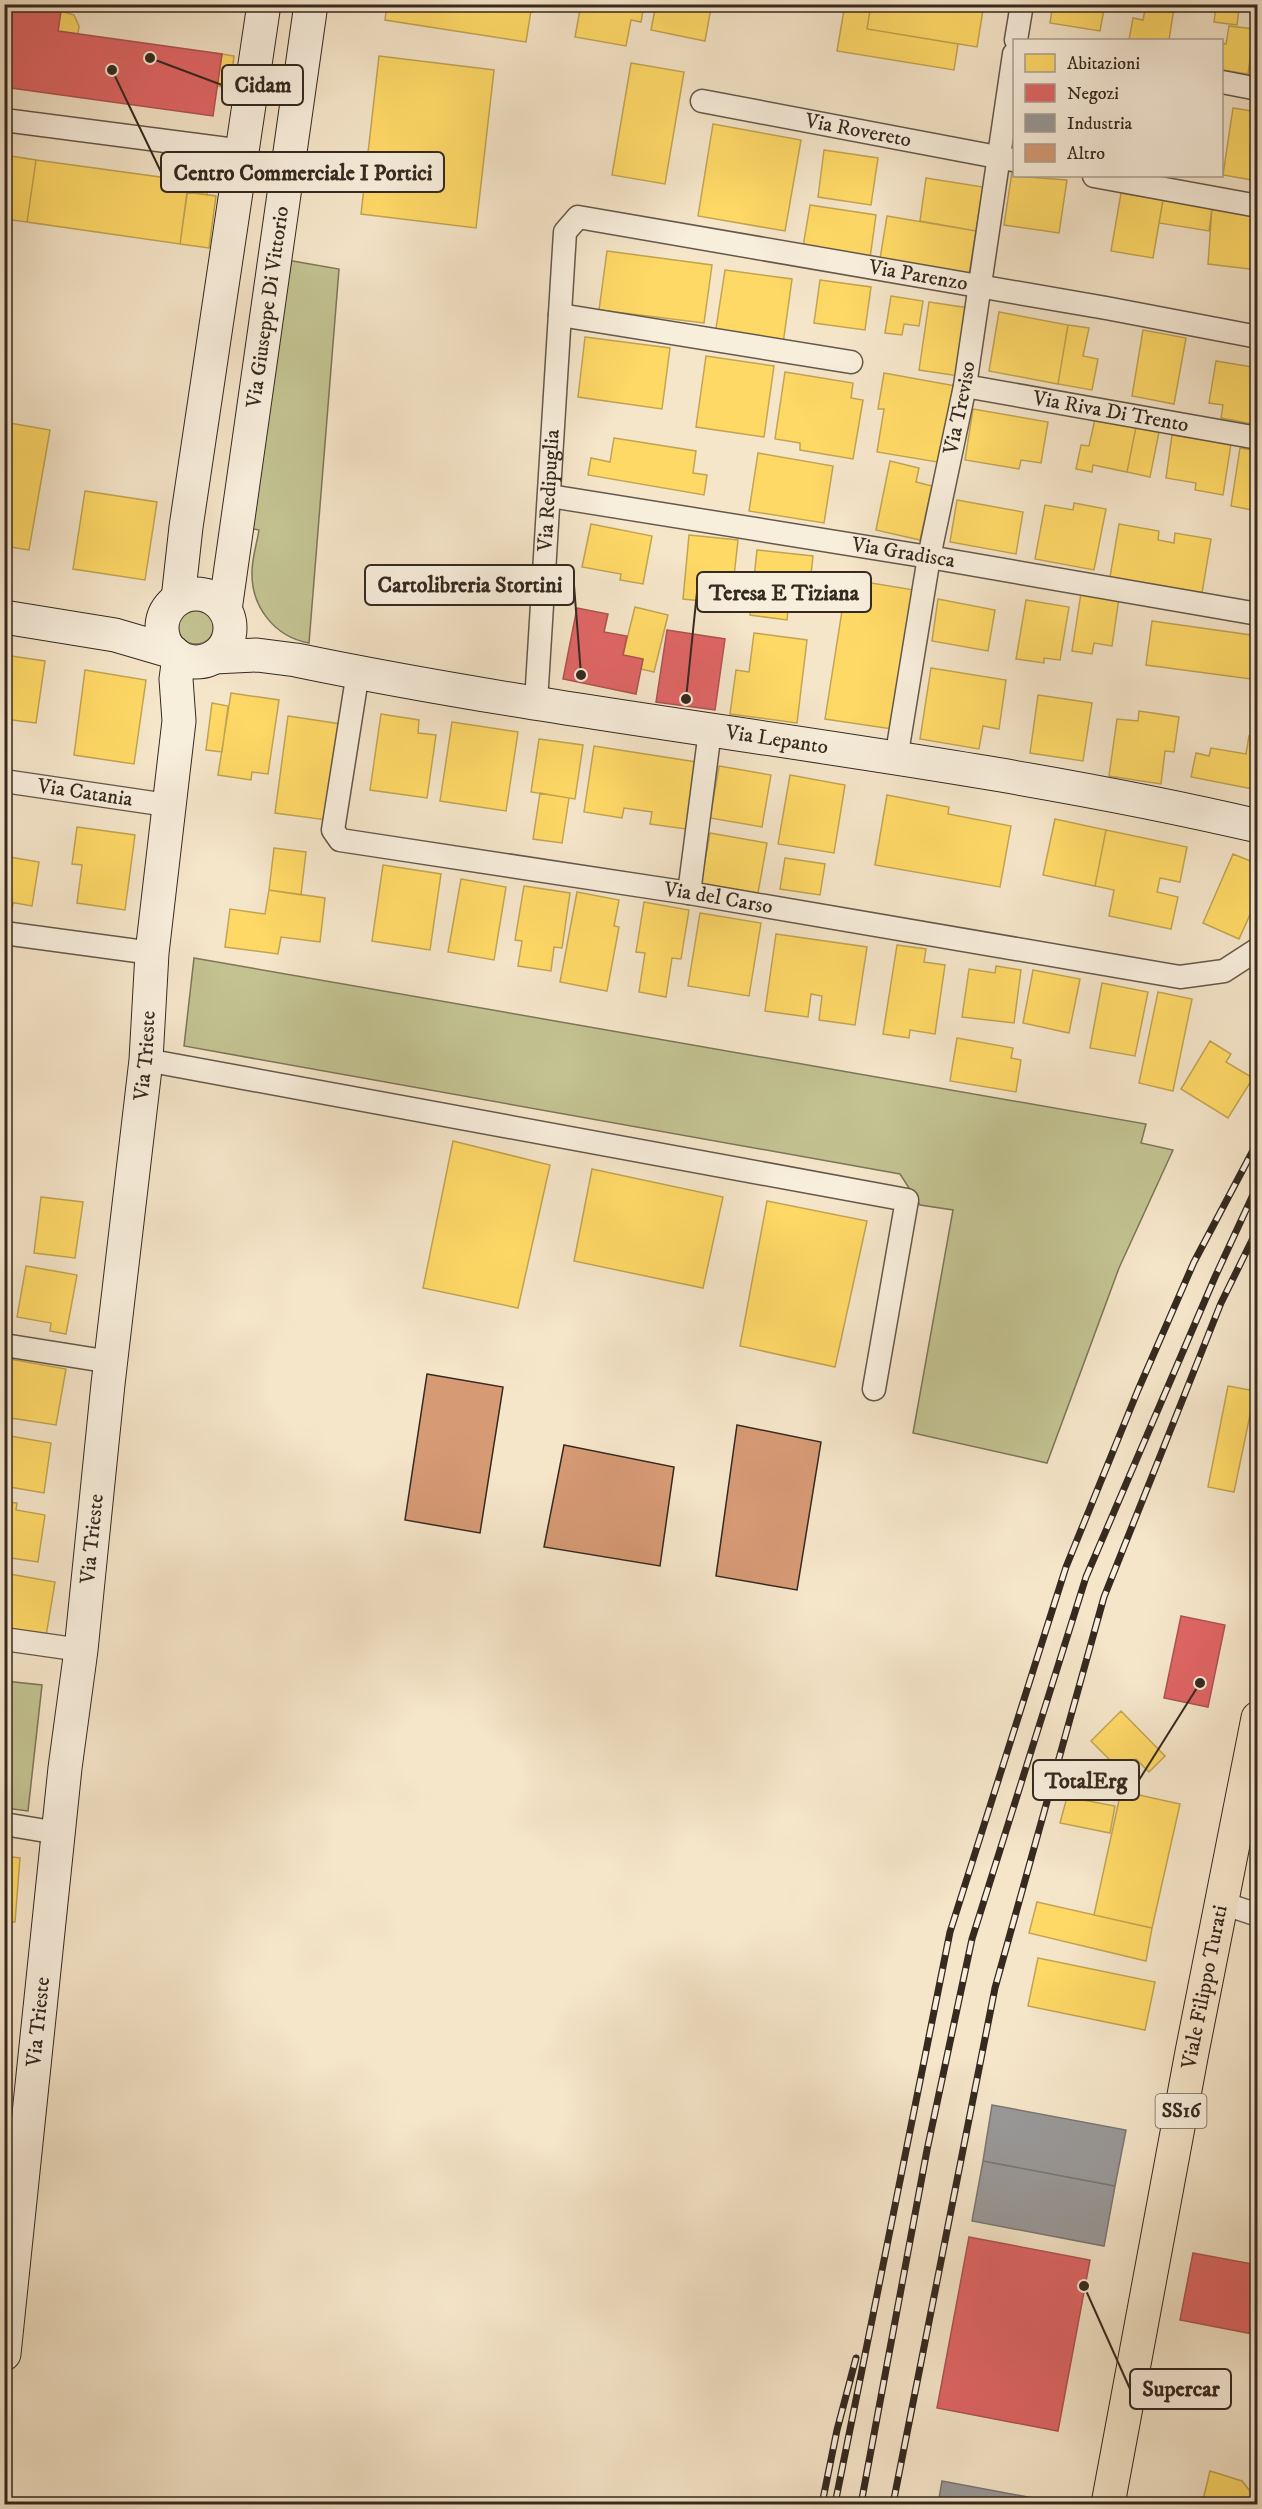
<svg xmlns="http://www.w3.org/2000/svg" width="1262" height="2509" viewBox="0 0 1262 2509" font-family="'IM FELL DW Pica',serif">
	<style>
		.green { fill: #c3c291; stroke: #7c7658; stroke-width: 1.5 }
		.homes { fill: #ffd966; stroke: #c2a451; stroke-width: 1.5 }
		.shops { fill: #e06666; stroke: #ad5451; stroke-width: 1.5 }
		.industry { fill: #999; stroke: #7b7775; stroke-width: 1.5 }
		.building { fill: #d69a75; stroke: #352920; stroke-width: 1.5 }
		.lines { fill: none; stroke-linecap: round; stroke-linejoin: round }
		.street-casing { stroke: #65584a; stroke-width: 25 }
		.secondary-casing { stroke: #352920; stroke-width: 35 }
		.primary-casing { stroke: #352920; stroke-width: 35 }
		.street { stroke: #f8eedc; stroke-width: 22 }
		.secondary { stroke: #f8eedc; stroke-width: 33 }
		.primary { stroke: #f5e5c9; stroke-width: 33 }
		.rail-casing { stroke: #352920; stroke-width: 7 }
		.rail { stroke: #f8eedc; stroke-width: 4.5; stroke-dasharray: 14; stroke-linecap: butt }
		.labels { text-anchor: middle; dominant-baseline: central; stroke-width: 6; stroke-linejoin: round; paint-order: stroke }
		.shield { fill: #f8eedc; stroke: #706458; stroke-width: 1.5 }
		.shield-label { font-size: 20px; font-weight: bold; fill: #352920 }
		.street-label { font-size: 21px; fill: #352920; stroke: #f8eedc }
		.leader { fill: none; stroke: #352920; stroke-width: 2 }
		.callout-dot { fill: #352920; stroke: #f8eedc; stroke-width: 2 }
		.callout { fill: #f8eedc; stroke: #352920; stroke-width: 2 }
		.callout-label { font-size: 22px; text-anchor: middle; font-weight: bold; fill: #352920 }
	</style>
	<rect width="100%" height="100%" fill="#f5e5c9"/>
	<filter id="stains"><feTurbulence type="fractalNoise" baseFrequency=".00333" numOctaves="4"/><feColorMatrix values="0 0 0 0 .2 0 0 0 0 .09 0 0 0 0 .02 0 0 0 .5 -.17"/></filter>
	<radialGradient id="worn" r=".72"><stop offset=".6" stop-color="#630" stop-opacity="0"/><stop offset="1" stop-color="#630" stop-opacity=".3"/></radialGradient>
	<path class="green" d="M 287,260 L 339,269 L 309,643 C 275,637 251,607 252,572 C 252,558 257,543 259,530 L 248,528 Z
		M177 625a19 19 0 1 1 38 0a19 19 0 1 1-38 0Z
		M 194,958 L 1146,1124 L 1141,1143 L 1173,1150 L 1119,1268 L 1047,1463 L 913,1433 L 953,1210 L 920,1205 L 900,1174 L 184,1046 Z
		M 5,1681 L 42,1685 L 28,1811 L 5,1808 Z"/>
	<path class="homes" d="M 387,4 L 532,4 L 526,42 L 385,20 Z
		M 581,4 L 644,4 L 641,22 L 631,20 L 626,46 L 575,37 Z
		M 656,4 L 691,4 L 711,8 L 705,41 L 651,30 Z
		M 845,4 L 871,4 L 867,29 L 958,44 L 954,70 L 837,51 Z
		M 871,4 L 984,4 L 977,47 L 867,29 Z
		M 1053,4 L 1105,4 L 1100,31 L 1050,23 Z
		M 1146,4 L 1174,8 L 1169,40 L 1129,40 L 1133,18 L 1143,20 Z
		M 1216,6 L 1239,9 L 1237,25 L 1214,22 Z
		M 61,11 L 74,15 L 79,26 L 78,34 L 58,31 Z
		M 1229,26 L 1254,29 L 1248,74 L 1222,70 L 1222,43 L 1226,44 Z
		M 1254,29 L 1258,30 L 1258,75 L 1248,74 Z
		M 222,54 L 234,56 L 230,88 L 217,86 Z
		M 379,56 L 494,70 L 476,228 L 361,214 Z
		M 631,63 L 684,72 L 665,184 L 612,175 Z
		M 1233,108 L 1258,112 L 1258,181 L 1223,175 Z
		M 713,124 L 801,140 L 785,231 L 698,216 Z
		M 824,150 L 878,158 L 871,205 L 818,197 Z
		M 4,155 L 36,160 L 27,222 L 4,219 Z
		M 170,159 L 210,164 L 207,195 L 187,192 L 189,181 L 168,179 Z
		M 36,160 L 189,181 L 180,244 L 27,222 Z
		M 1012,172 L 1014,176 L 1067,180 L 1059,233 L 1004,225 Z
		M 926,178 L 983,187 L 976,231 L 920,221 Z
		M 187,192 L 216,196 L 209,248 L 180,244 Z
		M 1121,193 L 1163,200 L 1153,258 L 1111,251 Z
		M 1163,200 L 1212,208 L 1209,231 L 1159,223 Z
		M 810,205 L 876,215 L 870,258 L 803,247 Z
		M 1212,208 L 1258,215 L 1258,270 L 1208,264 Z
		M 887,216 L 976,231 L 969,274 L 880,259 Z
		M 607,251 L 712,265 L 704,323 L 599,310 Z
		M 725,270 L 792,279 L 783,344 L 715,335 Z
		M 820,280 L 871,287 L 865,330 L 814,323 Z
		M 891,296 L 923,301 L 919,326 L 904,324 L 902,335 L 885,333 Z
		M 929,302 L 969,308 L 959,376 L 919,370 Z
		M 999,312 L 1068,325 L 1058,384 L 989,371 Z
		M 1068,325 L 1089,328 L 1083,356 L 1098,359 L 1092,390 L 1058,384 Z
		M 1143,330 L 1186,338 L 1174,404 L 1132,396 Z
		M 585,337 L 670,348 L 662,409 L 578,397 Z
		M 706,356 L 774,366 L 764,437 L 696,427 Z
		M 1216,361 L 1258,368 L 1258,425 L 1221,418 L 1223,405 L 1209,403 Z
		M 785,372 L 853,383 L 851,398 L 863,400 L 853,459 L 800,450 L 800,443 L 775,439 Z
		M 884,373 L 956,386 L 943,463 L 877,452 L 884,409 L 878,409 Z
		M 973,409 L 1048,422 L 1041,463 L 1021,460 L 1019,469 L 965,460 Z
		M 1095,419 L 1136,427 L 1127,472 L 1093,465 L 1092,472 L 1076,469 L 1081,445 L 1089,446 Z
		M 4,422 L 50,430 L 29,550 L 4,546 Z
		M 1136,427 L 1159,432 L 1150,477 L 1127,472 Z
		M 1172,435 L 1231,444 L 1223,495 L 1195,490 L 1196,483 L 1166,478 Z
		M 614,438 L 696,451 L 693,473 L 707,475 L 704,495 L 588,475 L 591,458 L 610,462 Z
		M 1240,448 L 1258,451 L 1258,511 L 1231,506 Z
		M 758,453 L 833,466 L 824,523 L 749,511 Z
		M 890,461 L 919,468 L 916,482 L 932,486 L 920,540 L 876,530 Z
		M 85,491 L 157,502 L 145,580 L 73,569 Z
		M 957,500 L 1023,512 L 1016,554 L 950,542 Z
		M 1074,503 L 1106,509 L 1094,570 L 1035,559 L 1045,505 L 1073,510 Z
		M 591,524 L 652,536 L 643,584 L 620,580 L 621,574 L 582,567 Z
		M 1119,524 L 1159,531 L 1158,540 L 1174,543 L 1175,533 L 1211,539 L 1202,593 L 1110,577 Z
		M 689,535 L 738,540 L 731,604 L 683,599 Z
		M 757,550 L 813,556 L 807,612 L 788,609 L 787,620 L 750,615 Z
		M 847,579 L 914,590 L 892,729 L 825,719 Z
		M 1081,593 L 1119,598 L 1112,646 L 1094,643 L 1092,654 L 1072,651 Z
		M 938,599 L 995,610 L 988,651 L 932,641 Z
		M 1026,600 L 1069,607 L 1060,660 L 1044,658 L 1044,663 L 1016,659 Z
		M 635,607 L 668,615 L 654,672 L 641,669 L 643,659 L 623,655 Z
		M 1152,621 L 1258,636 L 1258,680 L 1146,665 Z
		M 754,633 L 807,640 L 797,723 L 730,714 L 736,670 L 749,672 Z
		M 4,655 L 45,661 L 36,723 L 4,719 Z
		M 931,668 L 1006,680 L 999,729 L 983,726 L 979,749 L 920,739 Z
		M 85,670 L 146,680 L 134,764 L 74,755 Z
		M 231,693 L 279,700 L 268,774 L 252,772 L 251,780 L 218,775 Z
		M 1038,695 L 1092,703 L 1083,761 L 1030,753 Z
		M 212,703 L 228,706 L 222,752 L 206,750 Z
		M 1139,711 L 1179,717 L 1174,752 L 1165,751 L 1161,784 L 1109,776 L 1117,719 L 1138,721 Z
		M 381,714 L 419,720 L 418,733 L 436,735 L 427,798 L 370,790 Z
		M 288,716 L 341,724 L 327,820 L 275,813 Z
		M 452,722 L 518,732 L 506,811 L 440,801 Z
		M 1249,736 L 1258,738 L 1258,790 L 1191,777 L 1196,753 L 1209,756 L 1211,748 L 1246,754 Z
		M 539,739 L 583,745 L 575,799 L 531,792 Z
		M 594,746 L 696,762 L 686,829 L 650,824 L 652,812 L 624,808 L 622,818 L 584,812 Z
		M 719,766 L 771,775 L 762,827 L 710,818 Z
		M 790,775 L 845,785 L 834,853 L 778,844 Z
		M 540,793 L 569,798 L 562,843 L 533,839 Z
		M 887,795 L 949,807 L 948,814 L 1011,826 L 1000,887 L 875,865 Z
		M 1055,819 L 1106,830 L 1095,886 L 1043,875 Z
		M 77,827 L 135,835 L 125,910 L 77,903 L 82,865 L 72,864 Z
		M 1106,830 L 1187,847 L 1180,882 L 1160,878 L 1157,892 L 1178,897 L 1171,929 L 1109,916 L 1114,890 L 1095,886 Z
		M 710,833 L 767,843 L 758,893 L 701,883 Z
		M 274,848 L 306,852 L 301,895 L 269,890 Z
		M 1233,854 L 1258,864 L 1258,897 L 1239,939 L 1203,923 Z
		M 4,856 L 39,862 L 32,906 L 4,901 Z
		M 785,858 L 825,864 L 820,895 L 780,889 Z
		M 383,865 L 441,874 L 430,950 L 372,941 Z
		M 461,879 L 506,887 L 494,960 L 448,952 Z
		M 524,886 L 570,893 L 562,948 L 554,947 L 551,971 L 518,966 L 522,941 L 515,940 Z
		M 269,890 L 325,898 L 320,942 L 281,937 L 278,954 L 225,947 L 230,909 L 265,914 Z
		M 577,892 L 619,900 L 614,926 L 619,927 L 607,991 L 560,982 Z
		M 4,901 L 13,903 L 10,922 L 4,921 Z
		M 644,902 L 689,910 L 681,959 L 672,958 L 666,997 L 639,992 L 645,953 L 636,952 Z
		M 700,913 L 761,923 L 749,996 L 688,986 Z
		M 776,934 L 867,947 L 855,1025 L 819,1020 L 822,996 L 811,994 L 808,1017 L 765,1011 Z
		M 897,945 L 926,949 L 924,962 L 945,965 L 935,1034 L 910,1030 L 909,1038 L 883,1034 Z
		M 996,966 L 1021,970 L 1014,1023 L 962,1017 L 969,969 L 995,973 Z
		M 1033,970 L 1080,979 L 1069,1033 L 1023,1023 Z
		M 1102,983 L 1148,992 L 1135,1056 L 1090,1048 Z
		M 1158,992 L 1192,999 L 1173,1091 L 1139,1083 Z
		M 957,1038 L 1013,1048 L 1011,1058 L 1021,1060 L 1016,1092 L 950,1081 Z
		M 1210,1041 L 1231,1054 L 1226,1062 L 1253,1078 L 1228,1118 L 1181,1089 Z
		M 453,1141 L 550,1165 L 518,1308 L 423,1288 Z
		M 592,1169 L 723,1197 L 703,1288 L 574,1261 Z
		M 41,1197 L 83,1202 L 75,1258 L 34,1253 Z
		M 767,1201 L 867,1221 L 835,1367 L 740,1346 Z
		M 26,1266 L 77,1275 L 66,1334 L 50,1331 L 51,1323 L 17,1317 Z
		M 4,1269 L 9,1270 L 4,1302 Z
		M 4,1358 L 66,1369 L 56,1425 L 4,1417 Z
		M 1228,1386 L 1255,1391 L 1234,1492 L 1208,1487 Z
		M 4,1435 L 51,1443 L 44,1493 L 4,1486 Z
		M 4,1502 L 17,1503 L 16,1510 L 45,1515 L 38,1562 L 4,1557 Z
		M 4,1573 L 55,1582 L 46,1636 L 4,1629 Z
		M 1121,1711 L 1165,1756 L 1149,1772 L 1136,1759 L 1122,1772 L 1091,1741 Z
		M 1121,1791 L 1180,1804 L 1152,1928 L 1094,1915 Z
		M 1067,1797 L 1115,1806 L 1110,1833 L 1060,1823 Z
		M 4,1856 L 20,1858 L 15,1922 L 4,1922 Z
		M 1037,1902 L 1152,1928 L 1146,1961 L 1029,1933 Z
		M 4,1941 L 9,1941 L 4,1971 Z
		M 1038,1958 L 1155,1982 L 1145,2030 L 1028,2006 Z
		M 1210,2471 L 1242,2481 L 1250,2491 L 1258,2492 L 1258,2504 L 1202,2504 Z"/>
	<path class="shops" d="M 4,4 L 62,4 L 58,31 L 222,54 L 213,116 L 4,87 Z
		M 577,608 L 608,614 L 604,632 L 627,636 L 623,655 L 643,659 L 636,694 L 563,679 Z
		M 667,630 L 725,639 L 715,710 L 656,702 Z
		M 1181,1616 L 1225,1625 L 1208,1707 L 1164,1698 Z
		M 969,2237 L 1090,2260 L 1058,2431 L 937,2408 Z
		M 1193,2253 L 1258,2265 L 1258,2335 L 1180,2320 Z"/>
	<path class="industry" d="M 992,2105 L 1126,2130 L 1115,2186 L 983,2161 Z
		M 983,2161 L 1115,2186 L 1104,2246 L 972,2221 Z
		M 942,2481 L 1065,2504 L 938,2504 Z"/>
	<path class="building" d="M 427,1374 L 503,1387 L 480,1533 L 405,1520 Z
		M 737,1425 L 821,1442 L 797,1590 L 716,1576 Z
		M 564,1445 L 674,1467 L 660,1566 L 544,1547 Z"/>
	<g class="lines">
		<defs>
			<g id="street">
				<path d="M 1016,40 L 1022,4"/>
				<path d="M 1222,82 L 1258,89"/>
				<path id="s1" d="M 702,101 L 1013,160"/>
				<path d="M 4,120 L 243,151"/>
				<path d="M 1094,176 L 1258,206"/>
				<path d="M 560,315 L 851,362"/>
				<path id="s2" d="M 965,386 L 1258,438"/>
				<path id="s3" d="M 550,496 L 929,557 L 1258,614"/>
				<path id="s4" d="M 358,672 L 333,830 L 340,840 L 689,893 L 1180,977 L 1224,971 L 1258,949"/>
				<path id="s5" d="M 536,702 L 565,232 L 578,217 L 1106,308 L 1258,337"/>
				<path id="s6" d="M 896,759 L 929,557 L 965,386 L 1014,54"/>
				<path id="s7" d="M 4,781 L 167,805"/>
				<path d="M 689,893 L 710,731"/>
				<path d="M 4,933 L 152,953"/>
				<path d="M 146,1060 L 907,1200 L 874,1389"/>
				<path d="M 4,1345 L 111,1362"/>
				<path d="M 4,1639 L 81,1650"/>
				<path d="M 4,1824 L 58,1833"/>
				<path d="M 1222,1903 L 1258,1915"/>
			</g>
			<g id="secondary">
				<circle cx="196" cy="628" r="34"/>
				<path d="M 178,599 L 186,527 L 264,4"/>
				<path id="s8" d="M 225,610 L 311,4"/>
				<path d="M 4,617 L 115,635 L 173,652"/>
				<path id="s9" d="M 214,657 L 257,655 L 296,660 C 615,726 941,752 1258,826"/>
				<path id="s10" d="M 4,2354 L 65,1768 L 81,1650 L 108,1384 L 146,1060 L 152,953 L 179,721 L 176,679 L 179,657"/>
			</g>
			<g id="primary">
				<path id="s11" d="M 1108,2504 L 1192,2052 L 1258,1718"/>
			</g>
		</defs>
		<use href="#street" class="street-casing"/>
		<use href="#secondary" class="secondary-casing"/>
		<use href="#primary" class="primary-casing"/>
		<use href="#street" class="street"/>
		<use href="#secondary" class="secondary"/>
		<use href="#primary" class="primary"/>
		<defs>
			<path id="rail" d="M 822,2504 L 837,2430 L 856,2358
				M 835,2504 L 950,1932 L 1066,1567 L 1138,1390 L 1194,1262 L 1258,1141
				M 861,2504 L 927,2150 L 972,1939 L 1086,1577 L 1215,1277 L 1258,1184
				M 893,2504 L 995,1988 L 1104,1597 L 1221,1303 L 1258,1228"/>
		</defs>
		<use href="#rail" class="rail-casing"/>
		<use href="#rail" class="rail"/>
	</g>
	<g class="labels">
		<rect class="shield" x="1155.5" y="2094" width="51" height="34" rx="4.5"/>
		<g class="shield-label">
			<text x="1181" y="2111">SS16</text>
		</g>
		<g class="street-label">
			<text stroke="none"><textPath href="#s1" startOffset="159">Via Rovereto</textPath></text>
			<text stroke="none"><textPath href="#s5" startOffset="836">Via Parenzo</textPath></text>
			<text stroke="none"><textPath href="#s8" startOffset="306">Via Giuseppe Di Vittorio</textPath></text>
			<text stroke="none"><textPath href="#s6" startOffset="357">Via Treviso</textPath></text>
			<text stroke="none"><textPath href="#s2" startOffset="148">Via Riva Di Trento</textPath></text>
			<text stroke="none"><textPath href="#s5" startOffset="212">Via Redipuglia</textPath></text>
			<text stroke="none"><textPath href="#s3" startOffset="358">Via Gradisca</textPath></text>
			<text stroke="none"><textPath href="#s9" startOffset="570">Via Lepanto</textPath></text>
			<text stroke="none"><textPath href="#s7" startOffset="82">Via Catania</textPath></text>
			<text stroke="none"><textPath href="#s4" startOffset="555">Via del Carso</textPath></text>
			<text stroke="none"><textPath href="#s10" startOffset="1306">Via Trieste</textPath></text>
			<text stroke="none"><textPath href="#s10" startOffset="820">Via Trieste</textPath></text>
			<text stroke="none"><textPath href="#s11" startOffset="526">Viale Filippo Turati</textPath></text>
			<text stroke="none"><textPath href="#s10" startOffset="334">Via Trieste</textPath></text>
		</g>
	</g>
	<path class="leader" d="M150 58L222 85M112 70L161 172M581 675L574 585M686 699L697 592M1200 1683L1139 1780M1084 2286L1130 2389"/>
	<g class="callout-dot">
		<circle cx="150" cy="58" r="6"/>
		<circle cx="112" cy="70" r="6"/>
		<circle cx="581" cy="675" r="6"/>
		<circle cx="686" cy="699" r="6"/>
		<circle cx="1200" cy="1683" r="6"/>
		<circle cx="1084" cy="2286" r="6"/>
	</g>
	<g class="callout">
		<rect x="222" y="65" width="81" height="40" rx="6"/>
		<rect x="161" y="152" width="283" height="40" rx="6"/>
		<rect x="365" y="565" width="209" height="40" rx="6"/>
		<rect x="697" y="572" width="174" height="40" rx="6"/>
		<rect x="1033" y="1760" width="106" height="40" rx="6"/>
		<rect x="1130" y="2369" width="101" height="40" rx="6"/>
	</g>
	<g class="callout-label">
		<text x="263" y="92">Cidam</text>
		<text x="303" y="180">Centro Commerciale I Portici</text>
		<text x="470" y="592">Cartolibreria Stortini</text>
		<text x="784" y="600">Teresa E Tiziana</text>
		<text x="1086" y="1788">TotalErg</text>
		<text x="1181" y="2396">Supercar</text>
	</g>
	<rect width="1262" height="2509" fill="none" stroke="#f5e5c9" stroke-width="24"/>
	<rect x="6" y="6" width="1250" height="2497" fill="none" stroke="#352920" stroke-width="3"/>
	<rect x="12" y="12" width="1238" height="2485" fill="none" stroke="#352920" stroke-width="1.5"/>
	<rect x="1013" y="39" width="210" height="138" fill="#f8eedc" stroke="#aa9f91" stroke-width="1.5"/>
	<rect x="1025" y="54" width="30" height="18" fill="#ffd966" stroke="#aa9f91" stroke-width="1.5"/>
	<text x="1067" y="69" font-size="18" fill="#352920">Abitazioni</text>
	<rect x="1025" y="84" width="30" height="18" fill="#e06666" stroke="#aa9f91" stroke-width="1.5"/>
	<text x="1067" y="99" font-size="18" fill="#352920">Negozi</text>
	<rect x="1025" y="114" width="30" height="18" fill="#999999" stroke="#aa9f91" stroke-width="1.5"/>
	<text x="1067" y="129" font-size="18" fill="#352920">Industria</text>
	<rect x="1025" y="144" width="30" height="18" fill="#d69a75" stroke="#aa9f91" stroke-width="1.5"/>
	<text x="1067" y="159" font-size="18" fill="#352920">Altro</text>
	<rect width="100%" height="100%" filter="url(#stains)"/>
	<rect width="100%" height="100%" fill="url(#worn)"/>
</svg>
